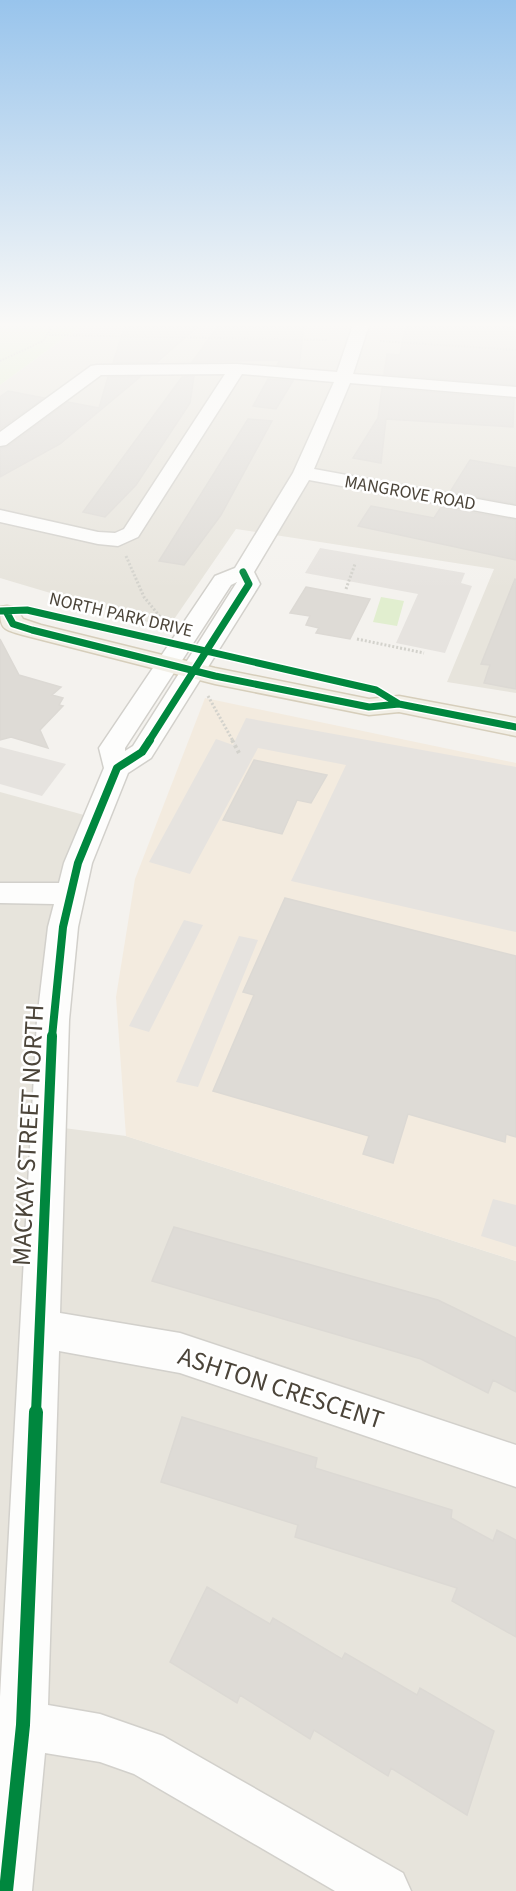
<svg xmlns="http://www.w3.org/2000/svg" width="516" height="1891" viewBox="0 0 516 1891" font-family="'Source Sans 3',sans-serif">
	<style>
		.residential { fill: #e7e4dc }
		.commercial { fill: #f3ebdf }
		.green { fill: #e1eecf }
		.parking { fill: #e6e3df }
		.building { fill: #dedbd6; stroke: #dcd9d4; stroke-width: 1.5 }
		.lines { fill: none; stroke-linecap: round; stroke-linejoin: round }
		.minor-casing { stroke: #d2d0cb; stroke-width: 3 }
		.major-casing { stroke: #d6cebb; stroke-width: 3 }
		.path-far2 { stroke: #d3d2cc; stroke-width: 2; stroke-dasharray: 1.5 1.5; stroke-linecap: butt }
		.path-far1 { stroke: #d3d2cc; stroke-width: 3; stroke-dasharray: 2 2; stroke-linecap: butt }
		.path { stroke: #d3d2cc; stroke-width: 4; stroke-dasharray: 3 3; stroke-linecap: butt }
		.minor { fill: #fdfdfc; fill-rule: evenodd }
		.major { fill: #f2efe6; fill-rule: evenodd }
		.cycleway-far3-casing { stroke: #fff; stroke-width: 10 }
		.cycleway-far2-casing { stroke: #fff; stroke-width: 12 }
		.cycleway-far1-casing { stroke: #fff; stroke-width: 14 }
		.cycleway-casing { stroke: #fff; stroke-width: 17 }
		.cycleway-far3 { stroke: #00873e; stroke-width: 7 }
		.cycleway-far2 { stroke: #00873e; stroke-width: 8 }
		.cycleway-far1 { stroke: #00873e; stroke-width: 10 }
		.cycleway { stroke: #00873e; stroke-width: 14 }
		.labels { text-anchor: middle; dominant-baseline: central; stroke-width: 5; stroke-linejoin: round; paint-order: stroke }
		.far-street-label { font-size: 18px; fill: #4b4439; stroke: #fff }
		.near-street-label { font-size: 26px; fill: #4b4439; stroke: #fff }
	</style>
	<rect width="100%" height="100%" fill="#f4f2ee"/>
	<path class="residential" d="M 82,325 L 516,325 L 516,693 L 447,682 L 494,569 L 236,529 L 168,628 L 0,578 L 0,385 Z
		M 0,792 L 95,818 L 89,833 L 48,1126 L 126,1136 L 516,1261 L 516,1891 L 0,1891 Z"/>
	<path class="commercial" d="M 205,698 L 516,763 L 516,1261 L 126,1136 L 116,997 L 135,879 Z"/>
	<path class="green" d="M 0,325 L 82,325 L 0,385 Z
		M 381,597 L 404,601 L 397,626 L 373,622 Z"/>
	<path class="parking" d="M 320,548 L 465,573 L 461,583 L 472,586 L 445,653 L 396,643 L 418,594 L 305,573 Z
		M 246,718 L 516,767 L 516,932 L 291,881 L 346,765 L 258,748 L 190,874 L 149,862 L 216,739 L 233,745 Z
		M 0,747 L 66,764 L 42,796 L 0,784 Z
		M 184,920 L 203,925 L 149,1032 L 129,1026 Z
		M 239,936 L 258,940 L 198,1087 L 176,1082 Z
		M 493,1199 L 516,1205 L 516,1247 L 481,1236 Z"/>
	<path class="building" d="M 125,325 L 200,325 L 157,362 L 113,363 Z
		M 219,325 L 304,325 L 299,367 L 277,365 L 280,360 L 192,362 Z
		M 406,325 L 516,325 L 515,385 L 384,374 L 387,354 L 400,355 Z
		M 194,376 L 190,403 L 136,485 L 105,517 L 83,512 L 182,377 Z
		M 108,377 L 140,377 L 60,444 L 0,477 L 0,448 L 7,447 L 68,402 L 99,408 Z
		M 268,379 L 293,381 L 276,409 L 253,406 Z
		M 382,388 L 514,399 L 513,427 L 386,419 L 381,463 L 353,458 L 378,418 Z
		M 8,391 L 44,398 L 0,429 L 0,397 Z
		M 248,419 L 272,421 L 221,515 L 184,565 L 159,561 Z
		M 470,460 L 516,468 L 516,504 L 450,492 Z
		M 371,506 L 434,518 L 441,507 L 516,520 L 516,560 L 358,526 Z
		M 515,579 L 516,580 L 516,689 L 484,683 L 490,665 L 481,664 Z
		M 306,587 L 370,599 L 350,639 L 316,633 L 319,628 L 306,625 L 310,616 L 290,613 Z
		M 0,639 L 19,675 L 61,687 L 52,695 L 63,698 L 59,705 L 63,706 L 40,730 L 48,748 L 11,737 L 0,740 Z
		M 254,760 L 327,775 L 311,803 L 297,800 L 282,834 L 223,820 Z
		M 285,898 L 516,956 L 516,1137 L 506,1134 L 505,1142 L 408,1114 L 393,1163 L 363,1154 L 369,1136 L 213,1091 L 254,995 L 243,992 Z
		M 174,1227 L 438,1300 L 516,1338 L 516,1392 L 493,1380 L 488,1393 L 421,1359 L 152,1281 Z
		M 182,1417 L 317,1458 L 315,1468 L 452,1510 L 451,1518 L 493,1541 L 497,1530 L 516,1540 L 516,1637 L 452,1601 L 457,1588 L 295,1537 L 298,1525 L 161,1482 Z
		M 207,1587 L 270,1624 L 273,1618 L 342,1659 L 345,1653 L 417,1695 L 420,1688 L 494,1731 L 467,1815 L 391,1768 L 388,1776 L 314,1730 L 310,1739 L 240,1695 L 237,1703 L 170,1662 Z"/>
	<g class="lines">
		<defs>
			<path id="minor" d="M 353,325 L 369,325 L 353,374 L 516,387 L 516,397 L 350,383 L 314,469 L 516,506 L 516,518 L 309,480 L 254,572 L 260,584 L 151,758 L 128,773 L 92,863 L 78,927 L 69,1020 L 60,1313 L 180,1333 L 516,1445 L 516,1487 L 180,1373 L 59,1351 L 48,1705 L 100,1714 L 163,1736 L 403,1873 L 411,1891 L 335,1891 L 134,1774 L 100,1762 L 45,1753 L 32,1891 L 0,1891 L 0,1697 L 37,1020 L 48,927 L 54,904 L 0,903 L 0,883 L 59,883 L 64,863 L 104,768 L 99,748 L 215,576 L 235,568 L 293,473 L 334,382 L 242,374 L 138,537 L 118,546 L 98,544 L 0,522 L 0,510 L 98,532 L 115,533 L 124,529 L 225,374 L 101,375 L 6,445 L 0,446 L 0,432 L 91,366 L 97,365 L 237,364 L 337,372 ZM 237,582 L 133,746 L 125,751 L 125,748 L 231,585 Z"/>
			<path id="major" d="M 7,606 L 16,608 L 23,619 L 41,625 L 215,668 L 369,699 L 399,696 L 516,718 L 516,736 L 399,712 L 369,715 L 215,684 L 23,635 C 3,629 0,630 0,607 Z"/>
		</defs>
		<use href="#minor" class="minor-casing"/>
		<use href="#major" class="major-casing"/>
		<path class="path-far2" d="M 49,335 L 328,340
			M 380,341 L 516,350
			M 0,361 L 43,341 L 51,329 L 47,325"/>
		<path class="path-far1" d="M 126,556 L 144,597 L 166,624
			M 346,589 L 355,564
			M 357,639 L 424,653
			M 208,696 L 233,741"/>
		<path class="path" d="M 232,740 L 239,753"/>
		<use href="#minor" class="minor"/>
		<use href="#major" class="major"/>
		<defs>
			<path id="cycleway-far3" d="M 0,611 L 27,610 L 376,690 L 399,704
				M 7,613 L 13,624 L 32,630 L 215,676 L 369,707 L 399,704 L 516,727
				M 149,741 L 249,584 L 243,572"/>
			<path id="cycleway-far2" d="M 52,1037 L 63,927 L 78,863 L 117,768 L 142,752 L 150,740"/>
			<path id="cycleway-far1" d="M 36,1413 L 52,1036"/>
			<path id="cycleway" d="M 6,1891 L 23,1725 L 36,1412"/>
		</defs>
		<use href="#cycleway-far3" class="cycleway-far3-casing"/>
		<use href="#cycleway-far2" class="cycleway-far2-casing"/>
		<use href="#cycleway-far1" class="cycleway-far1-casing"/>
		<use href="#cycleway" class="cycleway-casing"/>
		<use href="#cycleway-far3" class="cycleway-far3"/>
		<use href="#cycleway-far2" class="cycleway-far2"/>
		<use href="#cycleway-far1" class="cycleway-far1"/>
		<use href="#cycleway" class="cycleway"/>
	</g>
	<linearGradient id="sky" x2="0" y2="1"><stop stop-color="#98c4ec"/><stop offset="0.55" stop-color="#faf9f7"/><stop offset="1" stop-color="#faf9f7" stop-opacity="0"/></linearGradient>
	<rect width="516" height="590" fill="url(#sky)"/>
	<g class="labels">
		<g class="far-street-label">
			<text transform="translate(410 493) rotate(10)">MANGROVE ROAD</text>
			<text transform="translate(121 615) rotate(13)">NORTH PARK DRIVE</text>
		</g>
		<g class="near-street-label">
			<text transform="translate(28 1135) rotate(-87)">MACKAY STREET NORTH</text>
			<text transform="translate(281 1388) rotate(18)">ASHTON CRESCENT</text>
		</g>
	</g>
</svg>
